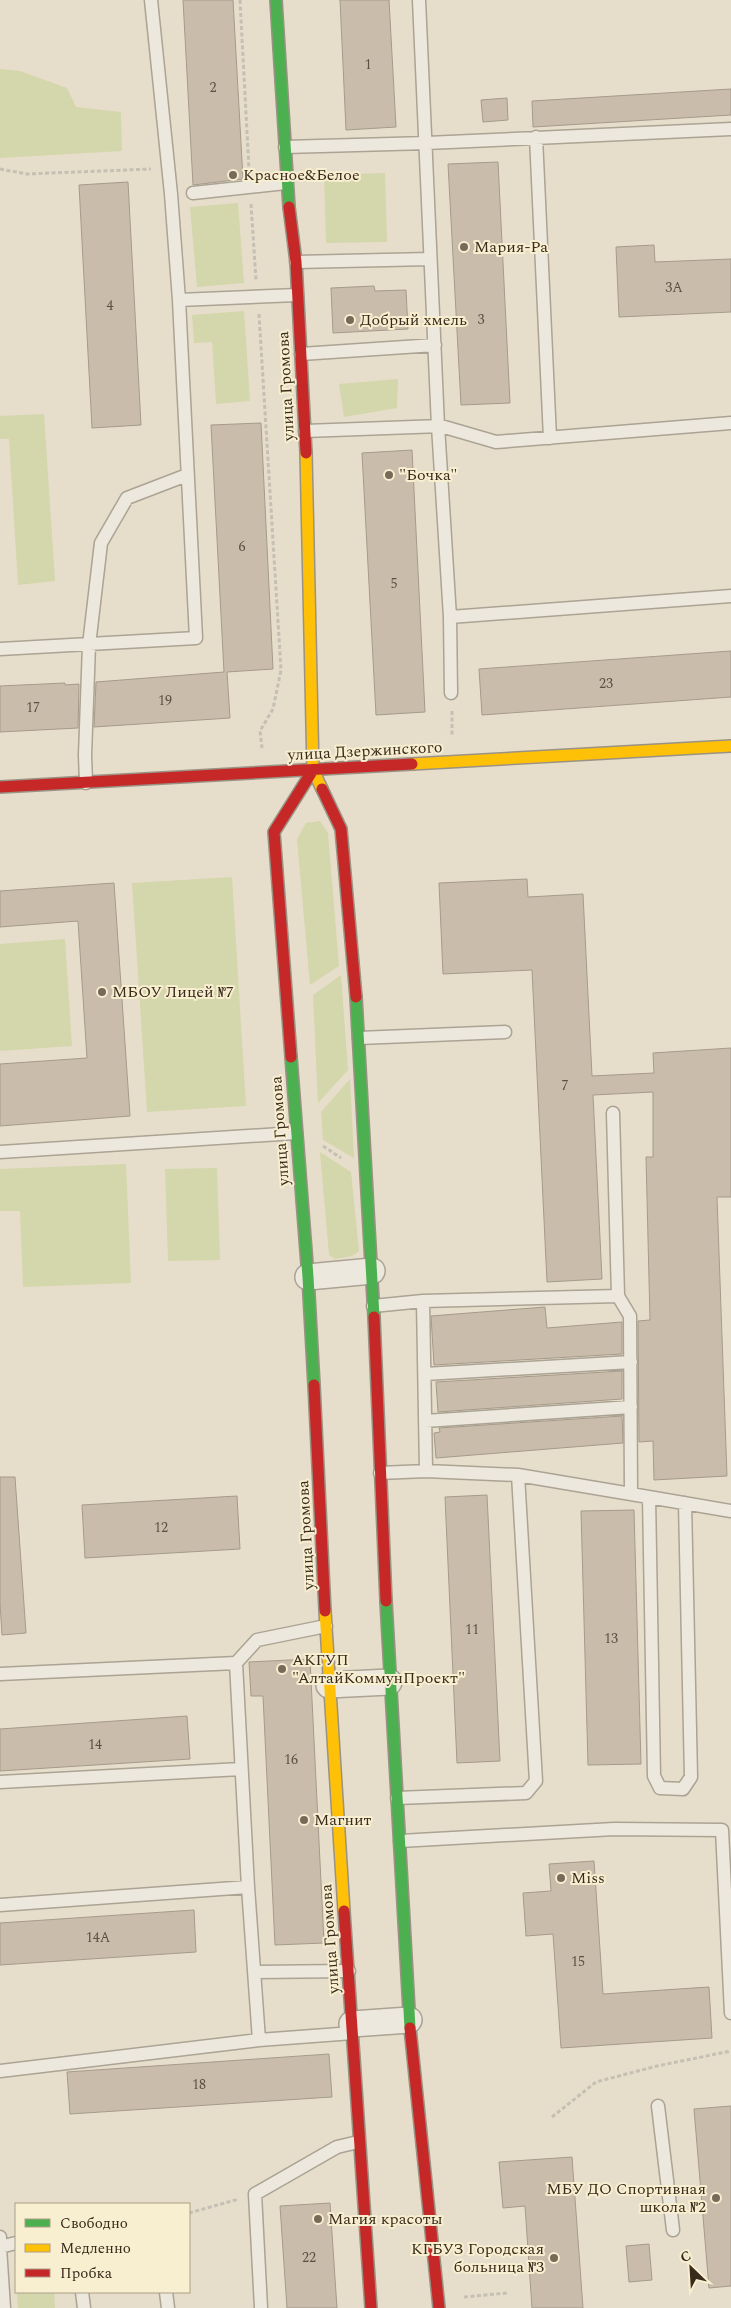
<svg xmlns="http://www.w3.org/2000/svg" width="731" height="2308" viewBox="0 0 731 2308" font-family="Spectral,serif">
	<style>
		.green { fill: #d4d6ac }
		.building { fill: #cabcab; stroke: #a69a8a }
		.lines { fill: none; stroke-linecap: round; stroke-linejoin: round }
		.lane-casing { stroke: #aba394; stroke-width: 15 }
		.street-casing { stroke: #aba394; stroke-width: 28 }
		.fast-casing { stroke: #9a9284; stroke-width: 14 }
		.slow-casing { stroke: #9a9284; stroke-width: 14 }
		.jam-casing { stroke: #9a9284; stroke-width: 14 }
		.path { stroke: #c5bfb4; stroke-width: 3; stroke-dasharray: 4 2.5; stroke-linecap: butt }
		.lane { stroke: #ede8dd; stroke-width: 12 }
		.street { stroke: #ede8dd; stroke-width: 25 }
		.fast { stroke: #4caf50; stroke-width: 11 }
		.slow { stroke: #ffc107; stroke-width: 11 }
		.jam { stroke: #c62828; stroke-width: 11 }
		.poi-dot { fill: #766a59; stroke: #f8eed0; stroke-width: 2 }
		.labels { text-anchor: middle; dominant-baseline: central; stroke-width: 4; stroke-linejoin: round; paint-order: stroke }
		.number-label { font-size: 14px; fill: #5d4f40 }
		.poi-label { font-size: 16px; fill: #392b1c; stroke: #f8eed0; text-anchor: start }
		.street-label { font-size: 16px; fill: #392b1c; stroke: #f8eed0 }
	</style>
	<rect width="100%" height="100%" fill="#e6deca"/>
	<path class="green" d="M 0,69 L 20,71 L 67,88 L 76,107 L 121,112 L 122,151 L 0,158 Z
		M 385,173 L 387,242 L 326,243 L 324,175 Z
		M 238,203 L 244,283 L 197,287 L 190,207 Z
		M 244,311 L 250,401 L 216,404 L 212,342 L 194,343 L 192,315 Z
		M 398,379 L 397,408 L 344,417 L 339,384 Z
		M 44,414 L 55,581 L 18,585 L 9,439 L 0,439 L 0,416 Z
		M 320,821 L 328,833 L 339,966 L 310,985 L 297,839 L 306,823 Z
		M 232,877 L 246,1106 L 147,1112 L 132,883 Z
		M 65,939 L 72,1046 L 0,1051 L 0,944 Z
		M 341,975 L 348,1070 L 318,1103 L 313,995 Z
		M 350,1079 L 354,1158 L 323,1140 L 321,1112 Z
		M 320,1152 L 351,1172 L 359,1251 L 352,1256 L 335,1259 L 329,1255 Z
		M 126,1164 L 131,1283 L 23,1287 L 20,1211 L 0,1211 L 0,1169 Z
		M 217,1168 L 220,1260 L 168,1261 L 165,1169 Z
		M 17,2292 L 54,2292 L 55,2308 L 18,2308 Z"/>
	<path class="building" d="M 183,0 L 233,0 L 243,179 L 193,185 Z
		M 340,0 L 389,0 L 396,127 L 346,130 Z
		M 731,89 L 731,115 L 533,127 L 532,101 Z
		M 507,98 L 508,120 L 483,122 L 481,100 Z
		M 498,162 L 510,403 L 461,405 L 448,164 Z
		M 128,182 L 141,425 L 92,428 L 79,185 Z
		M 654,245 L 655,262 L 731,259 L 731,312 L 619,317 L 616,247 Z
		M 374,286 L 375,291 L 406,290 L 408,329 L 333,333 L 331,288 Z
		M 261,423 L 273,669 L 227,672 L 230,718 L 94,727 L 96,682 L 224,672 L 211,425 Z
		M 412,450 L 425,712 L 376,715 L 362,453 Z
		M 731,651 L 731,697 L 482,715 L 479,669 Z
		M 65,683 L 65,685 L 79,684 L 78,728 L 0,732 L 0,686 Z
		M 527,879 L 528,897 L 583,894 L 592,1076 L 654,1073 L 653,1053 L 731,1048 L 731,1197 L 717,1197 L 727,1476 L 654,1480 L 653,1441 L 639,1442 L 638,1321 L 650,1320 L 646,1157 L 653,1157 L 653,1092 L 593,1095 L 602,1279 L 547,1282 L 532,970 L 443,974 L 439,883 Z
		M 114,883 L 130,1116 L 0,1126 L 0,1064 L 87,1058 L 78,921 L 0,927 L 0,891 Z
		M 545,1307 L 547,1328 L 622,1322 L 622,1354 L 434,1365 L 431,1316 Z
		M 622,1371 L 622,1399 L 438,1412 L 436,1382 Z
		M 622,1416 L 623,1443 L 436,1458 L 434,1433 L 440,1432 L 439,1428 Z
		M 0,1477 L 15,1477 L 26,1633 L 2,1635 L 0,1603 Z
		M 487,1495 L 500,1761 L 457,1763 L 445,1497 Z
		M 237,1496 L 240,1549 L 85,1558 L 82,1505 Z
		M 634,1510 L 641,1764 L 588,1765 L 581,1511 Z
		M 310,1659 L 324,1943 L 275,1945 L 263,1696 L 251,1696 L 249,1662 Z
		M 187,1716 L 190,1759 L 0,1771 L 0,1729 Z
		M 594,1861 L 603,1994 L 709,1987 L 712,2038 L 561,2048 L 553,1934 L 526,1936 L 523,1893 L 551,1891 L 549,1864 Z
		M 194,1910 L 196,1952 L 0,1965 L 0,1923 Z
		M 329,2054 L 332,2097 L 70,2114 L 67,2072 Z
		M 731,2106 L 731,2286 L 709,2288 L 694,2109 Z
		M 572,2157 L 583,2308 L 532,2308 L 525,2206 L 503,2208 L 499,2162 Z
		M 330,2203 L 337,2308 L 287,2308 L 280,2206 Z
		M 649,2244 L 652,2280 L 629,2282 L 626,2246 Z"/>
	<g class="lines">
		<defs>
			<path id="lane" d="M 151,0 L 171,194 L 179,300 L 297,295
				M 419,0 L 438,426 L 450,617 L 731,596
				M 536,137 L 550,438
				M 285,147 L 427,143 L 731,129
				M 193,193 L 286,183
				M 296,262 L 430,259
				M 301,354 L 435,345
				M 305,431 L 441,426 L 496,442 L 731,423
				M 450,617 L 451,693
				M 0,649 L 196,638 L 179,300
				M 86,783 L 85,755 L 89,645 L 101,543 L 127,498 L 187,475
				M 359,1038 L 505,1032
				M 0,1152 L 296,1133
				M 618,1296 L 630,1316 L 631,1494 L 731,1511
				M 373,1306 L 423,1301 L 618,1296 L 613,1113
				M 425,1374 L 631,1362
				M 425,1421 L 631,1407
				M 426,1471 L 518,1475 L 631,1494
				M 380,1473 L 426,1471 L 423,1301
				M 649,1497 L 654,1776 L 660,1788 L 683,1789 L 691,1777 L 685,1503
				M 0,1674 L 236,1663
				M 0,1782 L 241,1769
				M 397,1798 L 526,1793 L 536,1781 L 518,1475
				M 400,1841 L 614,1829 L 722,1830 L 731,2013
				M 0,1905 L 248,1887
				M 255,1972 L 349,1971
				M 259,2040 L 353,2033
				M 0,2071 L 259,2040 L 248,1887 L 236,1663 L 257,1640 L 326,1626
				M 658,2106 L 673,2230
				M 0,2237 L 0,2247 L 16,2243
				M 0,2247 L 4,2308
				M 82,2292 L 84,2308
				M 166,2292 L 168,2308
				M 261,2308 L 255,2194 L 337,2147 L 358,2142"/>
			<path id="street" d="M 308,1277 L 372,1271
				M 329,1685 L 389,1682
				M 352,2024 L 409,2020"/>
			<path id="fast" d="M 276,0 L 289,207
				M 356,997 L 374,1317
				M 291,1057 L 308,1277 L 314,1385
				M 386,1601 L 410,2028"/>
			<path id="slow" d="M 306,453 L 313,770 L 322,789
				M 412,764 L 731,746
				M 325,1611 L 344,1911"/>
			<path id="jam" d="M 289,207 L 296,262 L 306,453
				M 0,787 L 412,764
				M 322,789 L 341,829 L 356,997
				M 291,1057 L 274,832 L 313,770
				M 374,1317 L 386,1601
				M 314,1385 L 325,1611
				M 344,1911 L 371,2308
				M 410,2028 L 439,2308"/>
		</defs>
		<use href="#lane" class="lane-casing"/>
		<use href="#street" class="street-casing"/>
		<use href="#fast" class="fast-casing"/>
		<use href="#slow" class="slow-casing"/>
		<use href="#jam" class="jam-casing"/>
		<path class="path" d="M 240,0 L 249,170
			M 0,169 L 27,174 L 151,169
			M 251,204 L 256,280
			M 259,314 L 281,670 L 273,709 L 260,731 L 262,748
			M 452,711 L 452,737
			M 323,1146 L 341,1158
			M 552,2117 L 596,2082 L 657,2066 L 731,2051
			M 189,2213 L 239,2199
			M 464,2297 L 507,2293"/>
		<use href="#lane" class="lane"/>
		<use href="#street" class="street"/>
		<use href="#fast" class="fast"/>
		<use href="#slow" class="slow"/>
		<use href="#jam" class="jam"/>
	</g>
	<g class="poi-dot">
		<circle cx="233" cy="175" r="5"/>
		<circle cx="464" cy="247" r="5"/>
		<circle cx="350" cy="320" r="5"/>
		<circle cx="389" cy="475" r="5"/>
		<circle cx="102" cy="992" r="5"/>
		<circle cx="282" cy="1669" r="5"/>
		<circle cx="304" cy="1820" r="5"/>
		<circle cx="561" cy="1878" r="5"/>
		<circle cx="716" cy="2198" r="5"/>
		<circle cx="318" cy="2219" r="5"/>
		<circle cx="554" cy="2258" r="5"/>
	</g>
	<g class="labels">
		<g class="number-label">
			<text x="368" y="64">1</text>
			<text x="213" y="87">2</text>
			<text x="674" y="287">3А</text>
			<text x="110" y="305">4</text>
			<text x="481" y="319">3</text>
			<text x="242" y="546">6</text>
			<text x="394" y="583">5</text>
			<text x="606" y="683">23</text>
			<text x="165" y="700">19</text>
			<text x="33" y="707">17</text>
			<text x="565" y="1085">7</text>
			<text x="161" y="1527">12</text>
			<text x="472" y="1629">11</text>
			<text x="611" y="1638">13</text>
			<text x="95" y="1744">14</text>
			<text x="291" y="1759">16</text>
			<text x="98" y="1937">14А</text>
			<text x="578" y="1961">15</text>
			<text x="199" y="2084">18</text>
			<text x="309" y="2257">22</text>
		</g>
		<g class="poi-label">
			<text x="243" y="175">Красное&amp;Белое</text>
			<text x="474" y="247">Мария-Ра</text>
			<text x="360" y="320">Добрый хмель</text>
			<text x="399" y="475">"Бочка"</text>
			<text x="112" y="992">МБОУ Лицей №7</text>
			<text x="292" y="1660">АКГУП<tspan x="292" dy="18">"АлтайКоммунПроект"</tspan></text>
			<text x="314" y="1820">Магнит</text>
			<text x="571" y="1878">Miss</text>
			<text x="706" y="2189" text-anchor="end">МБУ ДО Спортивная<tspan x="706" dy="18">школа №2</tspan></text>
			<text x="328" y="2219">Магия красоты</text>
			<text x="544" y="2249" text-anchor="end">КГБУЗ Городская<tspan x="544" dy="18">больница №3</tspan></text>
		</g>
		<g class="street-label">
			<text transform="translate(286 386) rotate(-93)">улица Громова</text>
			<text transform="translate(365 751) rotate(-3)">улица Дзержинского</text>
			<text transform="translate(280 1131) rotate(-94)">улица Громова</text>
			<text transform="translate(306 1535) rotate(-93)">улица Громова</text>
			<text transform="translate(330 1939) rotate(-94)">улица Громова</text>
		</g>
	</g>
	<rect x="15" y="2203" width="175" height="90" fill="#f8eed0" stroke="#aca088"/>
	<rect x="25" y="2219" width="25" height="8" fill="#4caf50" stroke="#aca088"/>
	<text x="60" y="2228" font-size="15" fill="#392b1c">Свободно</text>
	<rect x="25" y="2244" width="25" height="8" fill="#ffc107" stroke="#aca088"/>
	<text x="60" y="2253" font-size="15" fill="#392b1c">Медленно</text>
	<rect x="25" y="2269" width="25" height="8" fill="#c62828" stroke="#aca088"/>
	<text x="60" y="2278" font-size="15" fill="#392b1c">Пробка</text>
	<g transform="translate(691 2268) rotate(335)" stroke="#f8eed0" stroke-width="4" paint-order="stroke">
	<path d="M0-4L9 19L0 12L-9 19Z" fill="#392b1c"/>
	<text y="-8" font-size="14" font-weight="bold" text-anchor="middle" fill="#392b1c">С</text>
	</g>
</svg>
